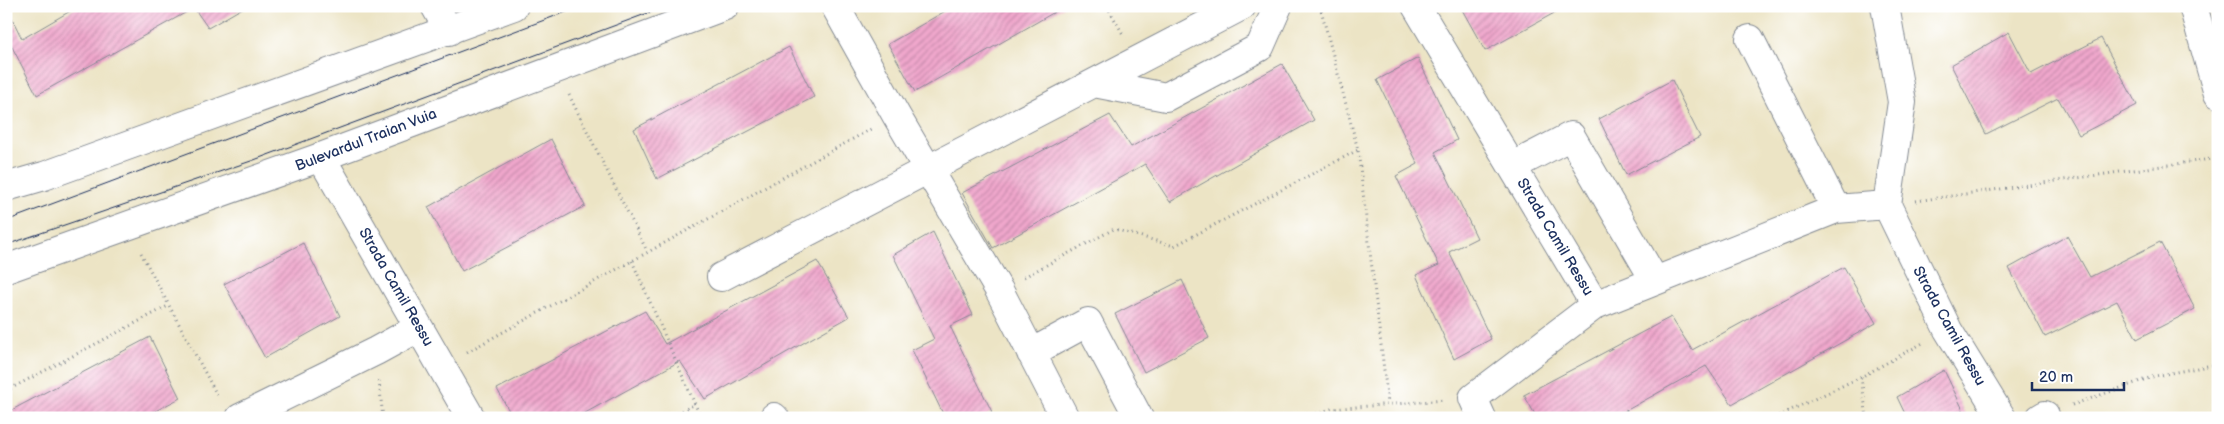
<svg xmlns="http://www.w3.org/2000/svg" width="2224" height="424" viewBox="0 0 2224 424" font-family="'Balsamiq Sans',sans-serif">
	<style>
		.building { fill: url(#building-hatch) }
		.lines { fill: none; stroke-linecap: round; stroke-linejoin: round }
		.minor-casing { stroke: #848a92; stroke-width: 30 }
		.major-casing { stroke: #848a92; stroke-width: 30 }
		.path { stroke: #848a92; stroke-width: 3; stroke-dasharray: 1 4; stroke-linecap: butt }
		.minor { stroke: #fff; stroke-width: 28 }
		.major { stroke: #fff; stroke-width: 28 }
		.tram { stroke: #1b2f5e; stroke-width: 1 }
		.labels { text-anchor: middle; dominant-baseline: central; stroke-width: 4.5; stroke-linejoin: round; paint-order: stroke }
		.street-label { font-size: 15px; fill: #1b2f5e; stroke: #fff }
	</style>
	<defs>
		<pattern id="building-hatch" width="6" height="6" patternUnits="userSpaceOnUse" patternTransform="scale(1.25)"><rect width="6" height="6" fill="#f0a7cc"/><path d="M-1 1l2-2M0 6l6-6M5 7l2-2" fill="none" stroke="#c288a9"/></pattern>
	</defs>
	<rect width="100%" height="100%" fill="#fff"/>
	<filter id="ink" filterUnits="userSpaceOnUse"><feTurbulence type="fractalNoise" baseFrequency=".02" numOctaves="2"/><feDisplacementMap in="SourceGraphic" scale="10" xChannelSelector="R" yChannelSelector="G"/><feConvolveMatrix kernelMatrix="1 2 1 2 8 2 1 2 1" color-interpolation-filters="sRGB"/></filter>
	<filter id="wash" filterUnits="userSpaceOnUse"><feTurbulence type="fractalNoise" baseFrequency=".0096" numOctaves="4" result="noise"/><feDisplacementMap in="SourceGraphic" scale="20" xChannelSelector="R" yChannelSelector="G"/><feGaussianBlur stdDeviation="1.12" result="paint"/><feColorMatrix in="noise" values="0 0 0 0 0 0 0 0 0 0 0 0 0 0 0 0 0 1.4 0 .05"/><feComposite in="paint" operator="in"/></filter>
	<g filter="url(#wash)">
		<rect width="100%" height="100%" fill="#ece4c5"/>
		<g id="blocks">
			<path class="building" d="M 6,6 L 22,39 L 79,6 L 246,6 L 208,28 L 194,8 L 37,95 L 10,43 L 6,45 Z
				M 954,6 L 1065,6 L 915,92 L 888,44 Z
				M 1460,6 L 1567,6 L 1485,51 Z
				M 2009,32 L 2031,74 L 2101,38 L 2137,105 L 2079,135 L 2058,98 L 1986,134 L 1951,65 Z
				M 789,47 L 814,97 L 657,179 L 634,129 Z
				M 1418,58 L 1457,140 L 1435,152 L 1477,238 L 1449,252 L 1491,339 L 1454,359 L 1416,275 L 1439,265 L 1396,176 L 1418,164 L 1377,80 Z
				M 1282,64 L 1314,120 L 1170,202 L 1145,164 L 993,248 L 962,193 L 1110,115 L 1131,147 Z
				M 1672,80 L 1700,137 L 1626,175 L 1599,119 Z
				M 551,139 L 585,206 L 462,271 L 428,207 Z
				M 933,232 L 973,315 L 950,326 L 992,412 L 982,418 L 945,418 L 912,350 L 934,339 L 893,255 Z
				M 2067,236 L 2090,277 L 2160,242 L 2195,309 L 2137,339 L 2117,301 L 2045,337 L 2009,268 Z
				M 303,243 L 340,316 L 265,358 L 224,284 Z
				M 817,261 L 849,317 L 705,399 L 680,361 L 576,418 L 513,418 L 497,389 L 645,311 L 665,344 Z
				M 1844,267 L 1876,323 L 1732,404 L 1706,366 L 1613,418 L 1537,418 L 1524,395 L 1671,317 L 1692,350 Z
				M 1182,280 L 1209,338 L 1144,372 L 1115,314 Z
				M 150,337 L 180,398 L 142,418 L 6,418 L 6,413 Z
				M 1944,370 L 1967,418 L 1907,418 L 1897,397 Z"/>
		</g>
	</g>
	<g filter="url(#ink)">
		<use href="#blocks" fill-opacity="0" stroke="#848a92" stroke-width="1"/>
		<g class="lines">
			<defs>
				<path id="minor" d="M 435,6 L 449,31
					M 835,6 L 896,115 L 999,290 L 1065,418
					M 1416,6 L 1595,305 L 1836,209 L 1887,205
					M 1885,6 L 1902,102 L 1887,205 L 1948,330 L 2002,418
					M 1750,39 L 1836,209
					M 1094,83 L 1166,97 L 1260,47 L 1278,6
					M 321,157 L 471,418
					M 1513,166 L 1571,136 L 1655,281
					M 721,277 L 1242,6
					M 1031,353 L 1088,322 L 1139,418
					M 774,417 L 775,418
					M 240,418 L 376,351 L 418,328
					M 1482,418 L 1473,398 L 1595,305
					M 2040,418 L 2045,415"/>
				<path id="major" d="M 2193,6 L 2218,94
					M 6,187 L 44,176 L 514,6
					M 6,269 L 321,157 L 725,6"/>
			</defs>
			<use href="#minor" class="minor-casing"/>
			<use href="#major" class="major-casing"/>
			<path class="path" d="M 1107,6 L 1124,36
				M 1320,6 L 1358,150 L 1388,404
				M 1731,6 L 1736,14
				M 569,95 L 647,251
				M 1916,201 L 2218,158
				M 141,253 L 218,397
				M 632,261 L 701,418
				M 1024,277 L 1114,229 L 1174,246 L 1358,150
				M 467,352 L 871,129
				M 379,381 L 383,418
				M 6,391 L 168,306
				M 2072,405 L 2155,376 L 2218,364
				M 669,418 L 695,404
				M 1302,418 L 1331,409 L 1445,400
				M 1774,418 L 1861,377
				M 1867,418 L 1861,377 L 1923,343"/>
			<use href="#minor" class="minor"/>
			<use href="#major" class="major"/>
			<path class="tram" d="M 6,221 L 582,6
				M 6,245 L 254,160 L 667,6"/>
		</g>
	</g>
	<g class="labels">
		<g class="street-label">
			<text transform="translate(366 140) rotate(-21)">Bulevardul Traian Vuia</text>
			<text transform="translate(1555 237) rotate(59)">Strada Camil Ressu</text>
			<text transform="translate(396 287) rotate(60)">Strada Camil Ressu</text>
			<text transform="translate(1949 326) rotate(61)">Strada Camil Ressu</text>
		</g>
	</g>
	<rect width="2224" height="424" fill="none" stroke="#fff" stroke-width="25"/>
	<path d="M2032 382v8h92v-8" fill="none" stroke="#1b2f5e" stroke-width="2.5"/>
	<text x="2039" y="382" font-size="15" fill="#1b2f5e" stroke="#ffffff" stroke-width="4" paint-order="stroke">20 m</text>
</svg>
